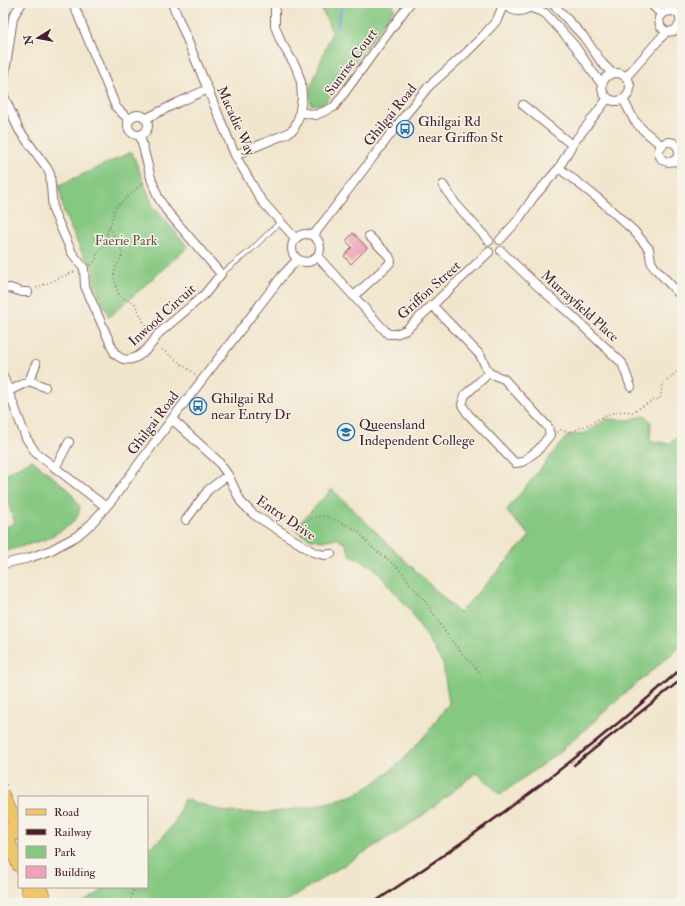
<svg xmlns="http://www.w3.org/2000/svg" width="685" height="906" viewBox="0 0 685 906" font-family="'IM FELL Double Pica',serif">
	<style>
		.green { fill: #85c881; stroke: #687456 }
		.lines { fill: none; stroke-linecap: round; stroke-linejoin: round }
		.stream { stroke: #639fd3; stroke-width: 2.5 }
		.building { fill: #f09fbc }
		.lane-casing { stroke: #846564; stroke-width: 5.5 }
		.street-casing { stroke: #846564; stroke-width: 10 }
		.primary-casing { stroke: #846564; stroke-width: 14 }
		.path { stroke: #846564; stroke-width: 1.5; stroke-dasharray: 1 3; stroke-linecap: butt }
		.lane { stroke: #fff; stroke-width: 4 }
		.street { stroke: #fff; stroke-width: 8 }
		.primary { stroke: #eec569; stroke-width: 13 }
		.rail { stroke: #4a1f2b; stroke-width: 2.5 }
		.labels { text-anchor: middle; dominant-baseline: central; stroke-width: 3; stroke-linejoin: round; paint-order: stroke }
		.street-label { font-size: 14px; fill: #4a1f2b; stroke: #f7f3e8 }
		.poi-label { font-size: 14px; fill: #4a1f2b; stroke: #f7f3e8; text-anchor: start }
		.park-label { font-size: 14px; fill: #5c5245; stroke: #f7f3e8 }
	</style>
	<rect width="100%" height="100%" fill="#f7f3e8"/>
	<filter id="ink" filterUnits="userSpaceOnUse"><feTurbulence type="fractalNoise" baseFrequency=".025" numOctaves="2"/><feDisplacementMap in="SourceGraphic" scale="8" xChannelSelector="R" yChannelSelector="G"/><feConvolveMatrix kernelMatrix="1 2 1 2 8 2 1 2 1" color-interpolation-filters="sRGB"/></filter>
	<filter id="wash" filterUnits="userSpaceOnUse"><feTurbulence type="fractalNoise" baseFrequency=".012" numOctaves="4" result="noise"/><feDisplacementMap in="SourceGraphic" scale="16" xChannelSelector="R" yChannelSelector="G"/><feGaussianBlur stdDeviation="0.9" result="paint"/><feColorMatrix in="noise" values="0 0 0 0 0 0 0 0 0 0 0 0 0 0 0 0 0 1.4 0 .05"/><feComposite in="paint" operator="in"/></filter>
	<g filter="url(#wash)">
		<rect width="100%" height="100%" fill="#f1e6cd"/>
		<path class="green" d="M 319,3 L 393,3 L 394,9 L 324,104 L 311,105 L 310,89 L 332,32 Z
			M 132,152 L 153,206 L 188,247 L 109,317 L 95,285 L 93,268 L 81,251 L 64,213 L 59,185 Z
			M 645,415 L 651,423 L 650,440 L 669,444 L 682,433 L 682,645 L 622,696 L 562,750 L 500,795 L 477,772 L 418,819 L 283,903 L 82,903 L 102,891 L 101,887 L 147,887 L 147,849 L 162,838 L 175,822 L 184,799 L 226,812 L 267,813 L 315,806 L 354,795 L 374,783 L 399,764 L 428,732 L 449,703 L 443,664 L 410,610 L 373,567 L 350,555 L 346,544 L 336,538 L 323,541 L 311,539 L 294,529 L 332,489 L 459,613 L 530,536 L 506,511 L 567,436 L 584,433 L 607,419 L 629,420 Z
			M 32,460 L 69,490 L 80,507 L 78,516 L 70,525 L 47,539 L 3,552 L 3,528 L 15,523 L 3,488 L 3,475 Z"/>
		<g class="lines">
			<path class="stream" d="M 337,26 L 343,3"/>
		</g>
		<g id="blocks">
			<path class="building" d="M 353,233 L 367,248 L 351,264 L 344,256 L 352,247 L 346,241 Z"/>
		</g>
	</g>
	<g filter="url(#ink)">
		<use href="#blocks" fill-opacity="0" stroke="#846564" stroke-width="1"/>
		<g class="lines">
			<defs>
				<path id="lane" d="M 221,274 L 251,250 L 281,221"/>
				<path id="street" d="M 22,3 L 16,12 L 13,18 L 3,86 L 3,94 L 19,130 L 47,168 L 50,174 L 53,210 L 72,253 L 84,268 L 85,286 L 115,354 C 118,356 120,358 123,359 C 137,363 152,345 158,334 L 204,295 L 221,274 L 166,210 L 158,197 L 151,178 L 140,135
					M 73,3 L 116,107 L 129,120
					M 172,3 L 235,155 L 261,200 L 295,238
					M 504,3 C 512,13 524,14 532,4
					M 552,3 L 584,37 L 602,63 L 612,73
					M 650,3 L 662,15
					M 529,7 L 545,13 L 575,46 L 591,70 L 601,83
					M 673,11 L 679,14 C 682,23 680,25 674,31 L 666,32 L 660,26 L 659,18 L 665,12 Z
					M602 87a14 14 0 1 1 28 0a14 14 0 1 1-28 0Z
					M 626,77 L 666,32
					M 623,99 L 634,120 L 642,129 L 662,146
					M 523,105 L 572,145
					M 300,112 L 316,115 L 334,107 L 410,3
					M128 125a10 10 0 1 1 20 0a10 10 0 1 1-20 0Z
					M 145,119 L 177,103 L 208,89
					M659 152a10 10 0 1 1 20 0a10 10 0 1 1-20 0Z
					M 235,155 L 286,134 L 294,129 L 299,116 L 302,98 L 301,82 L 296,67 L 281,42 L 275,26 L 275,7 L 274,3
					M 675,160 L 682,166
					M 559,168 L 600,200 L 634,231 L 649,249 L 651,261 L 654,267 L 682,297
					M 443,185 L 455,203 L 489,241
					M292 248a14 14 0 1 1 28 0a14 14 0 1 1-28 0Z
					M 313,236 L 402,119 L 429,86 L 465,54 L 483,36 L 497,20 L 504,3
					M 500,240 L 518,220 L 533,198 L 559,168 L 572,145 L 608,98
					M 501,251 L 543,291 L 568,312 L 622,363 L 631,387
					M 318,257 L 388,334 L 396,334 L 406,330 L 489,252
					M 3,289 L 10,288 L 22,292 L 28,292
					M 354,296 L 388,265 L 391,261 L 389,256 L 369,236
					M 432,305 L 480,355 L 489,373 L 504,379 L 548,427 L 550,435 L 538,450 L 522,462 L 515,463 L 468,414 L 462,405 L 465,395 L 489,373
					M 3,376 L 26,438 L 36,453 L 106,507
					M 29,381 L 36,364
					M 9,391 L 29,381 L 45,387
					M 172,419 L 218,461 L 228,475 L 241,502 L 253,514 L 313,552 L 324,555 L 331,554
					M 55,468 L 69,442
					M 186,520 L 208,490 L 228,475
					M 3,564 L 29,558 L 51,550 L 77,536 L 91,524 L 112,500 L 172,419 L 282,276 L 297,260"/>
				<path id="primary" d="M 3,796 L 19,834
					M 3,828 L 19,866
					M 27,887 L 33,903
					M 40,887 L 46,903"/>
			</defs>
			<use href="#lane" class="lane-casing"/>
			<use href="#street" class="street-casing"/>
			<use href="#primary" class="primary-casing"/>
			<path class="path" d="M 110,227 L 123,254 C 112,274 112,273 119,295 L 120,297 L 134,302 L 149,333
				M 91,265 L 96,260 L 97,254 L 102,247 L 112,220 L 115,208 L 144,182
				M 36,288 L 76,271
				M 159,347 L 196,375
				M 557,432 L 561,430 L 571,432 L 612,413 L 622,411 L 632,412 L 654,400 L 660,399 L 662,385 L 682,367
				M 301,535 L 305,524 L 310,519 L 317,517 L 324,516 L 331,518 L 353,528 L 360,533 L 370,546 L 389,560 L 403,573 L 410,584 L 422,597 L 434,614 L 443,629 L 454,644 L 482,675
				M 3,777 L 7,786
				M 132,903 L 131,898 L 134,887"/>
			<use href="#lane" class="lane"/>
			<use href="#street" class="street"/>
			<use href="#primary" class="primary"/>
			<path class="rail" d="M 574,765 L 682,679
				M 373,903 C 481,832 586,754 682,668"/>
		</g>
	</g>
	<defs>
		<symbol id="bus-ring" viewBox="-11 -11 22 22"><circle r="9.5" fill="#f7f3e8" stroke="#1f6fb2" stroke-width="1.5"/><path d="M-5-6H5V4H4V6H2V4H-2V6H-4V4H-5ZM-3.5-4V0h7V-4ZM-3.5 1.2v1.5H-2V1.2ZM2 1.2v1.5H3.5V1.2Z" fill="#1f6fb2"/></symbol>
		<symbol id="school-ring" viewBox="-11 -11 22 22"><circle r="9.5" fill="#f7f3e8" stroke="#1f6fb2" stroke-width="1.5"/><path d="M0-5L7-2L0 1L-7-2ZM-4 1L0 2.5L4 1V4Q0 6-4 4Z" fill="#1f6fb2"/></symbol>
	</defs>
	<g fill-rule="evenodd">
		<use href="#bus-ring" x="395" y="119" width="20" height="20"/>
		<use href="#bus-ring" x="188" y="396" width="20" height="20"/>
		<use href="#school-ring" x="336" y="422" width="20" height="20"/>
	</g>
	<g class="labels">
		<g class="street-label">
			<text transform="translate(351 62) rotate(-54)">Sunrise Court</text>
			<text transform="translate(390 115) rotate(-51)">Ghilgai Road</text>
			<text transform="translate(236 121) rotate(66)">Macadie Way</text>
			<text transform="translate(429 290) rotate(-42)">Griffon Street</text>
			<text transform="translate(580 306) rotate(42)">Murrayfield Place</text>
			<text transform="translate(162 315) rotate(-42)">Inwood Circuit</text>
			<text transform="translate(153 423) rotate(-53)">Ghilgai Road</text>
			<text transform="translate(286 518) rotate(34)">Entry Drive</text>
		</g>
		<g class="poi-label">
			<text x="418" y="121">Ghilgai Rd<tspan x="418" dy="16">near Griffon St</tspan></text>
			<text x="211" y="398">Ghilgai Rd<tspan x="211" dy="16">near Entry Dr</tspan></text>
			<text x="359" y="424">Queensland<tspan x="359" dy="16">Independent College</tspan></text>
		</g>
		<g class="park-label">
			<text x="126" y="240">Faerie Park</text>
		</g>
	</g>
	<rect width="685" height="906" fill="none" stroke="#f7f3e8" stroke-width="16"/>
	<rect x="18" y="796" width="130" height="92" fill="#f7f3e8" stroke="#b29e9c"/>
	<rect x="26" y="809" width="20" height="6" fill="#eec569" stroke="#b29e9c"/>
	<text x="54" y="816" font-size="12" fill="#4a1f2b">Road</text>
	<rect x="26" y="829" width="20" height="6" fill="#4a1f2b" stroke="#b29e9c"/>
	<text x="54" y="836" font-size="12" fill="#4a1f2b">Railway</text>
	<rect x="26" y="846" width="20" height="12" fill="#85c881" stroke="#b29e9c"/>
	<text x="54" y="856" font-size="12" fill="#4a1f2b">Park</text>
	<rect x="26" y="866" width="20" height="12" fill="#f09fbc" stroke="#b29e9c"/>
	<text x="54" y="876" font-size="12" fill="#4a1f2b">Building</text>
	<g transform="translate(38 38) rotate(259)" stroke="#f7f3e8" stroke-width="3" paint-order="stroke">
	<path d="M0-3L7 15L0 10L-7 15Z" fill="#4a1f2b"/>
	<text y="-6" font-size="11" font-weight="bold" text-anchor="middle" fill="#4a1f2b">N</text>
	</g>
</svg>
